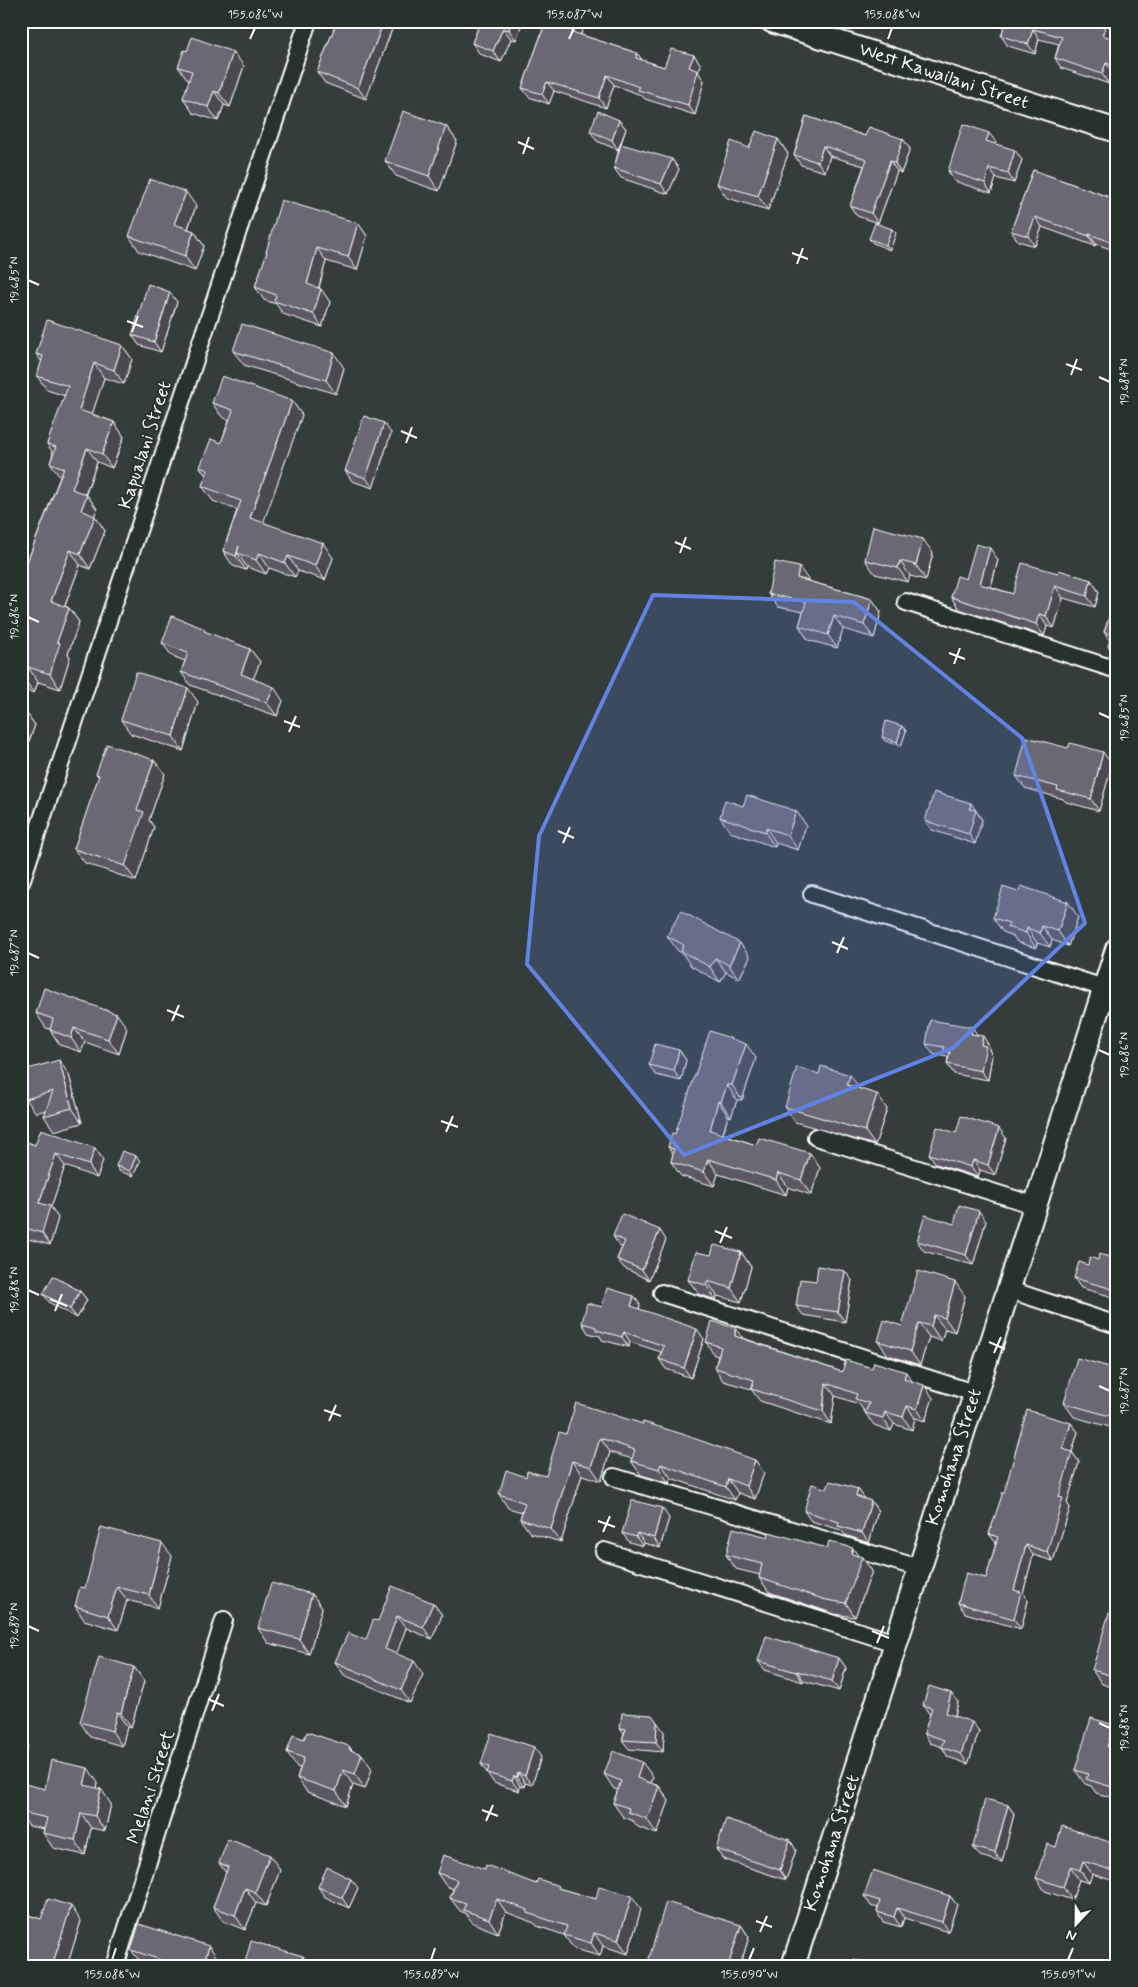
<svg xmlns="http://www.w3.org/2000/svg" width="1138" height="1987" viewBox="0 0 1138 1987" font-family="Mynerve,sans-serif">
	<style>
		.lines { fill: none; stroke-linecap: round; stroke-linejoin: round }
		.street-casing { stroke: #fff; stroke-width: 20 }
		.secondary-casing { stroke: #fff; stroke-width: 26 }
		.street { stroke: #26332d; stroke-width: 16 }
		.secondary { stroke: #26332d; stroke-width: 22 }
		.wall { fill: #5b5963; stroke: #fff }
		.shaded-wall { fill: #4a4850; stroke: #fff }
		.building { fill: #6a6773; stroke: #fff }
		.marked { fill: #6183e4; fill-opacity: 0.2; stroke: #6183e4; stroke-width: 4; stroke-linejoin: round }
		.ticks { fill: none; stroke: #fff; stroke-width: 2 }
		.labels { text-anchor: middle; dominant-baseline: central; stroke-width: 4; stroke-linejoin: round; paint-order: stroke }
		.street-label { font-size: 19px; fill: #fff; stroke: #26332d }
		.neatline { fill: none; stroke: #fff; stroke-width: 2 }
		.ticks-label { font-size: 12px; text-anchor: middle; fill: #fff }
	</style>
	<rect width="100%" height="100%" fill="#343d3b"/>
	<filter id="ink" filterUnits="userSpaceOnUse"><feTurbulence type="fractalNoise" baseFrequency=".02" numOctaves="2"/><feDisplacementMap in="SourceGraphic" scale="10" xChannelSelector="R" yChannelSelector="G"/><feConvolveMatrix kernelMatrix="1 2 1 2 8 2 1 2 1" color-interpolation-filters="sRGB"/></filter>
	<g filter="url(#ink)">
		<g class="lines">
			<defs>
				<path id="street" d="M 906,602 L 1117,670
					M 21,882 L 308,21
					M 812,894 L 1104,988
					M 816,1137 L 1034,1205
					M 1007,1289 L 1117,1325
					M 662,1293 L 974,1393
					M 614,1477 L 919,1568
					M 604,1551 L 895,1643
					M 115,1966 L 224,1620"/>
				<path id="secondary" d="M 772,21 L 1117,131
					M 793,1966 L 1117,949"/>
			</defs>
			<use href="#street" class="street-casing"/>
			<use href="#secondary" class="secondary-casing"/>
			<use href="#street" class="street"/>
			<use href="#secondary" class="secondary"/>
		</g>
		<path class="wall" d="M 337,21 L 395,21 L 366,99 L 325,83 L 317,72 Z
			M 471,21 L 523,21 L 516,40 L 511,39 L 501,62 L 480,54 L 472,43 L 478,28 L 474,26 Z
			M 546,21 L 583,21 L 585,23 L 581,35 L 637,53 L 642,60 L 664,67 L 694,55 L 701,65 L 698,72 L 704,81 L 695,115 L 645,99 L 641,95 L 614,85 L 606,108 L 554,91 L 549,104 L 529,97 L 522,88 Z
			M 884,21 L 893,21 L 891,24 Z
			M 953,21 L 970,21 L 968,26 Z
			M 1006,21 L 1107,23 L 1113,33 L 1111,39 L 1117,40 L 1117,74 L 1113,73 L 1109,84 L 1061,68 L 1055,58 L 1059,44 L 1039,39 L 1035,54 L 1008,46 L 1001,36 Z
			M 244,66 L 230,107 L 224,105 L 218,121 L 193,113 L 183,98 L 189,81 L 178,67 Z
			M 806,116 L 865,136 L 903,139 L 910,149 L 901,173 L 897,171 L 878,223 L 857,216 L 850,206 L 864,166 L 830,156 L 825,172 L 801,165 L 794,155 Z
			M 619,120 L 626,129 L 621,144 L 679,169 L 668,194 L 621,178 L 614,168 L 620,145 L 618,150 L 597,141 L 590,131 Z
			M 446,126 L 457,141 L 439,191 L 396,176 L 385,161 Z
			M 778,139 L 788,154 L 768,210 L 727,198 L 717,184 L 749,148 Z
			M 996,142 L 995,144 L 1022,160 L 1014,183 L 996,178 L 991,193 L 954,181 L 948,171 Z
			M 1033,170 L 1117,200 L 1117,251 L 1096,244 L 1095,246 L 1042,227 L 1035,246 L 1018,241 L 1011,231 Z
			M 196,206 L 188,229 L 194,231 L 204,246 L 195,271 L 139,251 L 129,236 Z
			M 358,223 L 367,236 L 357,270 L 326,261 L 319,288 L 330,302 L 322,327 L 283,314 L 276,304 L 264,300 L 255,287 L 267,253 L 266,252 Z
			M 892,229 L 896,233 L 890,250 L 873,243 L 869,239 Z
			M 177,302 L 161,352 L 139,345 L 132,335 Z
			M 122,345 L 132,359 L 124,384 L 104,378 L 92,414 L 114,422 L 124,437 L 112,468 L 97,462 L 86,494 L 87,495 L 97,509 L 94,516 L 105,531 L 90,569 L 80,565 L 65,606 L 69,608 L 79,622 L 68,654 L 70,657 L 60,689 L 38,682 L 34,693 L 21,689 L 21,572 L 27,562 L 60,477 L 50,463 L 53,453 L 47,444 L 65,396 L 47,390 L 37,376 L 42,362 L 36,354 Z
			M 233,351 L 344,368 L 336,394 L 244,365 Z
			M 292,401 L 302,415 L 263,522 L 333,558 L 325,580 L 298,571 L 295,577 L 269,568 L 266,574 L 247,567 L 246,570 L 233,566 L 223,551 L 237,510 L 213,501 L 202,486 L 206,476 L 200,467 L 221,443 L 229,420 L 222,417 L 212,403 Z
			M 391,433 L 373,488 L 352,481 L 345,471 Z
			M 933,553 L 926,580 L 910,576 L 908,582 L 875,574 L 865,560 Z
			M 998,560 L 991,587 L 1013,594 L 1058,573 L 1091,580 L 1099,592 L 1095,607 L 1063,598 L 1054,628 L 1047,626 L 1044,636 L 959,609 L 951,597 L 966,579 Z
			M 808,581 L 872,599 L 881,612 L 874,638 L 843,629 L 837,648 L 808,640 L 799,626 L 803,612 L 778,607 L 768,594 Z
			M 1117,595 L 1117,657 L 1108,646 L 1110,641 L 1104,632 Z
			M 207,633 L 250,649 L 260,662 L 253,679 L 283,701 L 277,716 L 190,685 L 181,672 L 185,661 L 172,656 L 162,643 Z
			M 198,702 L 183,751 L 131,734 L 121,720 Z
			M 21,710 L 25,711 L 35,725 L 26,749 L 21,747 Z
			M 902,726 L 906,731 L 901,746 L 885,741 L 882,737 Z
			M 1112,765 L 1099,811 L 1066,802 L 1063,799 L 1025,788 L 1016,776 Z
			M 96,774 L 165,774 L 149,820 L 154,827 L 136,881 L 85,863 L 74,849 L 99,777 Z
			M 743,806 L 796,811 L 806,825 L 798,850 L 776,843 L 775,847 L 730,832 L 720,817 Z
			M 978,813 L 982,820 L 975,844 L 932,830 L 925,821 Z
			M 1078,917 L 1068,946 L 1052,940 L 1050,947 L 1037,943 L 1036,948 L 1017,942 L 1013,936 L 1003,932 L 993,918 Z
			M 667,936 L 750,957 L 739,979 L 726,972 L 720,982 L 691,966 L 682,953 L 678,951 Z
			M 36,1013 L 127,1028 L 119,1054 L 85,1042 L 81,1052 L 60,1045 L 50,1030 L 50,1029 L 46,1028 Z
			M 978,1035 L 989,1046 L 989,1050 L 992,1055 L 988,1080 L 954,1074 L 947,1064 L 948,1057 L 933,1054 L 926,1044 Z
			M 679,1050 L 686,1060 L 681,1081 L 656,1075 L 649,1065 Z
			M 756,1058 L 742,1100 L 737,1100 L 731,1117 L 728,1116 L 723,1134 L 756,1145 L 810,1153 L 820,1168 L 811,1195 L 788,1187 L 786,1195 L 718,1174 L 714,1186 L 681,1176 L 671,1162 L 673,1154 L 668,1147 L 675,1134 Z
			M 69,1075 L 82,1123 L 54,1131 L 44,1116 L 46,1110 L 36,1113 L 26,1099 Z
			M 860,1089 L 887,1109 L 875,1145 L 795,1122 L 785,1107 Z
			M 956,1133 L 1006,1138 L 995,1175 L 980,1170 L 978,1177 L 936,1164 L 929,1154 Z
			M 21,1140 L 35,1145 L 95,1148 L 103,1160 L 97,1178 L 65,1166 L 51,1207 L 58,1218 L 50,1245 L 21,1237 Z
			M 136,1156 L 140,1161 L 133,1176 L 119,1171 L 116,1166 Z
			M 986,1221 L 973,1265 L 924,1251 L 917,1241 L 954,1224 Z
			M 613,1236 L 666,1240 L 649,1280 L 624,1268 L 617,1259 L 622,1247 L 619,1246 Z
			M 741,1252 L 751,1267 L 741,1302 L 717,1296 L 716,1300 L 699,1294 L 688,1280 L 711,1255 Z
			M 1117,1259 L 1117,1298 L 1081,1288 L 1074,1278 L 1088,1265 L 1098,1260 Z
			M 852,1280 L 845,1322 L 803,1315 L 796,1306 L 816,1281 Z
			M 80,1291 L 87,1300 L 77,1318 L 50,1303 L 43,1294 Z
			M 634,1296 L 640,1305 L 639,1309 L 704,1339 L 691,1378 L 666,1369 L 659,1359 L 661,1352 L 630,1342 L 629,1347 L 602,1340 L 600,1336 L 588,1333 L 582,1323 L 602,1307 Z
			M 965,1296 L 955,1332 L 945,1329 L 941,1341 L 929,1337 L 920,1365 L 888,1355 L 878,1341 L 902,1326 Z
			M 735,1328 L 743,1338 L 842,1372 L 913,1382 L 933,1398 L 925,1421 L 915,1418 L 912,1430 L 894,1424 L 891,1431 L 874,1425 L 865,1413 L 866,1412 L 864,1411 L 859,1404 L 835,1396 L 831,1424 L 760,1401 L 751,1389 L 723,1381 L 715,1368 L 718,1356 L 714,1355 L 706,1342 Z
			M 1117,1369 L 1117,1429 L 1074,1417 L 1064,1403 Z
			M 1071,1423 L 1078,1432 L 1072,1452 L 1079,1462 L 1067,1503 L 1070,1508 L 1053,1561 L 1033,1555 L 1023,1593 L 1028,1601 L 1021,1629 L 965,1613 L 958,1603 L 986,1578 L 996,1543 L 989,1534 L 1004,1493 Z
			M 566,1434 L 755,1460 L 764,1473 L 755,1499 L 738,1493 L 735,1500 L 671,1478 L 669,1483 L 641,1475 L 631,1461 L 632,1459 L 610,1452 L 601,1481 L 582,1475 L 561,1542 L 530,1533 L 520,1519 L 522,1512 L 508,1508 L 499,1494 L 526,1477 L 546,1476 Z
			M 827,1489 L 858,1489 L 865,1499 L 871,1501 L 878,1511 L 869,1543 L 845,1535 L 841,1530 L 811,1521 L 804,1511 Z
			M 669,1518 L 660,1548 L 644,1543 L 643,1546 L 629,1542 L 622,1533 Z
			M 768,1537 L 859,1557 L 872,1571 L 855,1617 L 835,1614 L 769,1592 L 759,1578 L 760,1575 L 736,1569 L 726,1555 Z
			M 172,1556 L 158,1608 L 127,1600 L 118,1630 L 84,1620 L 75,1606 L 85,1588 Z
			M 312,1594 L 322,1608 L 309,1654 L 268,1643 L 258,1628 Z
			M 433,1603 L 442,1615 L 432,1639 L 406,1628 L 396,1654 L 423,1674 L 410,1703 L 344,1675 L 335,1662 L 366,1640 L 378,1621 Z
			M 1117,1615 L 1117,1689 L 1102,1684 L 1092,1670 Z
			M 839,1658 L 846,1668 L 839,1691 L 804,1681 L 803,1682 L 765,1670 L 758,1661 Z
			M 134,1667 L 144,1681 L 131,1728 L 127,1727 L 122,1746 L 90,1737 L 80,1722 Z
			M 958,1702 L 955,1716 L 979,1731 L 968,1764 L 948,1757 L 942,1747 L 930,1743 L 924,1733 L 930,1715 L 923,1705 Z
			M 620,1728 L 664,1732 L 663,1752 L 629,1749 L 622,1740 L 624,1733 Z
			M 1117,1729 L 1117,1799 L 1096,1793 L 1091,1786 L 1085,1784 L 1075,1770 Z
			M 304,1739 L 353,1751 L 372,1769 L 365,1789 L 353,1785 L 346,1806 L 307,1792 L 297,1778 L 300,1768 L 297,1767 L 287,1752 Z
			M 541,1757 L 532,1785 L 525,1783 L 524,1787 L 520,1786 L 519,1791 L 494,1783 L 481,1764 Z
			M 604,1774 L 653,1777 L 650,1783 L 659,1786 L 669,1801 L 657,1834 L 638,1827 L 633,1821 L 623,1817 L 613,1803 L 618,1790 L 614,1789 Z
			M 98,1783 L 97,1788 L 111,1804 L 105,1831 L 91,1828 L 85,1855 L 53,1848 L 43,1833 L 44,1829 L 29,1826 L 21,1815 L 21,1800 L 45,1789 Z
			M 1008,1805 L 1014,1814 L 1002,1862 L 980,1856 L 973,1847 Z
			M 1117,1826 L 1117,1882 L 1092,1874 L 1089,1883 L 1079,1880 L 1072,1900 L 1045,1891 L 1036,1878 L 1056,1847 L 1112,1843 Z
			M 790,1840 L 796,1850 L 786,1880 L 723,1859 L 716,1849 Z
			M 219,1863 L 280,1870 L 266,1906 L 256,1903 L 245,1930 L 223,1921 L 213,1907 L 226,1873 Z
			M 485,1869 L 536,1884 L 561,1889 L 596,1899 L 641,1909 L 628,1954 L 603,1946 L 600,1956 L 574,1949 L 564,1935 L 537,1926 L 534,1923 L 506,1912 L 498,1933 L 473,1923 L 465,1913 L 460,1911 L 450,1898 L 453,1889 L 446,1886 L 437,1873 Z
			M 318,1887 L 358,1888 L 349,1908 L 325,1897 Z
			M 864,1896 L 950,1896 L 957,1905 L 948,1932 L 904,1918 L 901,1927 L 883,1922 L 877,1912 L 878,1908 L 871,1906 Z
			M 21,1913 L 41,1919 L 81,1921 L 67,1966 L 27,1966 L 29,1962 L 24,1956 L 25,1953 L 21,1952 Z
			M 741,1925 L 749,1937 L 740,1966 L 650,1966 L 648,1962 Z
			M 131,1950 L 216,1956 L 213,1966 L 156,1966 L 138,1959 Z"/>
		<path class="shaded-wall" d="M 384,21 L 395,21 L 366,99 L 358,88 Z
			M 511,21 L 523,21 L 516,40 L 509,30 Z
			M 575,21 L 583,21 L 585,23 L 578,42 L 572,32 Z
			M 965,21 L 970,21 L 968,26 Z
			M 1107,23 L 1113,33 L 1109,45 L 1102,35 Z
			M 503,28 L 511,39 L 501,62 L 493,51 Z
			M 1033,29 L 1039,39 L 1035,54 L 1028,44 Z
			M 233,52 L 244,66 L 230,107 L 219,93 Z
			M 637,53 L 644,63 L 636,58 Z
			M 694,55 L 701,65 L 698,72 L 704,81 L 695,115 L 688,105 L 689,67 Z
			M 1106,63 L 1113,73 L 1109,84 L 1102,74 Z
			M 607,75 L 614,85 L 606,108 L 599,98 Z
			M 547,82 L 554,91 L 549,104 L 542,94 Z
			M 214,91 L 224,105 L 218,121 L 208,107 Z
			M 619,120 L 626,129 L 618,150 L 612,140 Z
			M 446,126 L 457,141 L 439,191 L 429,176 Z
			M 989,133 L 996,142 L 993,151 L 986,141 Z
			M 778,139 L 788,154 L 768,210 L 758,196 Z
			M 903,139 L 910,149 L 901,173 L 895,163 Z
			M 823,146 L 830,156 L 825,172 L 818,162 Z
			M 1015,150 L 1022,160 L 1014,183 L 1008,173 Z
			M 672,159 L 679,169 L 668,194 L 661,184 Z
			M 890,161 L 897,171 L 878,223 L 871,213 Z
			M 989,168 L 996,178 L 991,193 L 985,183 Z
			M 186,192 L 196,206 L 184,239 L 174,224 Z
			M 1035,217 L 1042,227 L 1035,246 L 1028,236 Z
			M 358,223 L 367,236 L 357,270 L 348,257 Z
			M 892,229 L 896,233 L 890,250 L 886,245 Z
			M 194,231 L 204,246 L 195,271 L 185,256 Z
			M 1089,234 L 1096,244 L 1095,246 L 1089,236 Z
			M 317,248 L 326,261 L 316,297 L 307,284 Z
			M 321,289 L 330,302 L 322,327 L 313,314 Z
			M 170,292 L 177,302 L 161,352 L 154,342 Z
			M 122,345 L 132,359 L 124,384 L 114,370 Z
			M 334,353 L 344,368 L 336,394 L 326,380 Z
			M 94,363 L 104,378 L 89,424 L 79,410 Z
			M 292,401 L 302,415 L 260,532 L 250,518 Z
			M 114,422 L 124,437 L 112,468 L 102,454 Z
			M 384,423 L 391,433 L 373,488 L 366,478 Z
			M 87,448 L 97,462 L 82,503 L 72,489 Z
			M 87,495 L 97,509 L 91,525 L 81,510 Z
			M 95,516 L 105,531 L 90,569 L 80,554 Z
			M 923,539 L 933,553 L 926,580 L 916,565 Z
			M 323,543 L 333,558 L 325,580 L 315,566 Z
			M 239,546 L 237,553 L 247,567 L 246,570 L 236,556 Z
			M 990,548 L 998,560 L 988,596 L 980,584 Z
			M 70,550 L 80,565 L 61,616 L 51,601 Z
			M 259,553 L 269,568 L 266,574 L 256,560 Z
			M 288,556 L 298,571 L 295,577 L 285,563 Z
			M 900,561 L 910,576 L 908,582 L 898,568 Z
			M 799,567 L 809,581 L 797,578 Z
			M 1091,580 L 1099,592 L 1095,607 L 1087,596 Z
			M 1055,586 L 1063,598 L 1054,628 L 1046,616 Z
			M 872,599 L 881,612 L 874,638 L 864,625 Z
			M 69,608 L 79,622 L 68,654 L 70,657 L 60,689 L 50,674 L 57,642 Z
			M 1039,614 L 1047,626 L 1044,636 L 1036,624 Z
			M 834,616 L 843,629 L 837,648 L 828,635 Z
			M 250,649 L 260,662 L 250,687 L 241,674 Z
			M 28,667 L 38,682 L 34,693 L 24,679 Z
			M 274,687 L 283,701 L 277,716 L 267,703 Z
			M 188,688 L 198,702 L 183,751 L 173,736 Z
			M 25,711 L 35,725 L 26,749 L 21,742 L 21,721 Z
			M 902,726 L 906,731 L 901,746 L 897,742 Z
			M 1103,752 L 1112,765 L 1099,811 L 1091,799 Z
			M 154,760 L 165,774 L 149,820 L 154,827 L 136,881 L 125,866 L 137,810 Z
			M 971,803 L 982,820 L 975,844 L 969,834 L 970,809 Z
			M 796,811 L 806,825 L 798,850 L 788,835 Z
			M 766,828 L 776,843 L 775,847 L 765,832 Z
			M 1068,902 L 1078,917 L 1068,946 L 1058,931 Z
			M 1042,926 L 1052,940 L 1050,947 L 1040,933 Z
			M 1027,928 L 1037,943 L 1036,948 L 1026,933 Z
			M 740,943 L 750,957 L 739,979 L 729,965 Z
			M 715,958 L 726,972 L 720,982 L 710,967 Z
			M 117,1014 L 127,1028 L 119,1054 L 108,1039 Z
			M 972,1027 L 979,1037 L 971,1034 Z
			M 74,1028 L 85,1042 L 81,1052 L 71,1038 Z
			M 983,1036 L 989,1046 L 989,1050 L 992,1055 L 988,1080 L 981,1071 L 981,1045 Z
			M 746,1044 L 756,1058 L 742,1100 L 732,1085 Z
			M 679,1050 L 686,1060 L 681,1081 L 674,1071 Z
			M 59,1060 L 69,1075 L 82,1123 L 72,1108 Z
			M 850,1075 L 860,1089 L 847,1085 Z
			M 727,1085 L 737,1100 L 731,1117 L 721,1102 Z
			M 877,1094 L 887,1109 L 875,1145 L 865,1131 Z
			M 718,1101 L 728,1116 L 720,1144 L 710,1130 Z
			M 999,1128 L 1006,1138 L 995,1175 L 988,1165 Z
			M 95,1148 L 103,1160 L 97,1178 L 89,1165 Z
			M 810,1153 L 820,1168 L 811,1195 L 801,1180 Z
			M 56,1154 L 65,1166 L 51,1207 L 58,1218 L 50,1245 L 42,1233 L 39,1203 Z
			M 136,1156 L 140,1161 L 133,1176 L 130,1171 Z
			M 708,1159 L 718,1174 L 714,1186 L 704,1172 Z
			M 973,1160 L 980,1170 L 978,1177 L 971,1167 Z
			M 778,1173 L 788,1187 L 786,1195 L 776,1180 Z
			M 979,1211 L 986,1221 L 973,1265 L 966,1255 Z
			M 660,1230 L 666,1240 L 649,1280 L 642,1270 Z
			M 741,1252 L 751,1267 L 741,1302 L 731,1288 Z
			M 845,1271 L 852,1280 L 845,1322 L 838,1312 Z
			M 707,1281 L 717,1296 L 716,1300 L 706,1285 Z
			M 955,1282 L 965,1296 L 955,1332 L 945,1318 Z
			M 80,1291 L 87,1300 L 77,1318 L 70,1309 Z
			M 634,1296 L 640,1305 L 637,1316 L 631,1306 Z
			M 934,1315 L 945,1329 L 941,1341 L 931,1326 Z
			M 919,1323 L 929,1337 L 920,1365 L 910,1351 Z
			M 735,1328 L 744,1340 L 735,1336 Z
			M 697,1329 L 704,1339 L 691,1378 L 684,1368 Z
			M 624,1332 L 630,1342 L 629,1347 L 622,1337 Z
			M 906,1372 L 915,1385 L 904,1379 Z
			M 826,1383 L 835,1396 L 831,1424 L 823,1411 Z
			M 924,1385 L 933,1398 L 925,1421 L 917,1409 Z
			M 907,1406 L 915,1418 L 912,1430 L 903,1417 Z
			M 885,1412 L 894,1424 L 891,1431 L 883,1418 Z
			M 1071,1423 L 1078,1432 L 1072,1452 L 1079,1462 L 1067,1503 L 1070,1508 L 1053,1561 L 1047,1552 L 1059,1497 L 1063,1449 Z
			M 600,1438 L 610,1452 L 601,1481 L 591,1467 Z
			M 755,1460 L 764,1473 L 755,1499 L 746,1486 Z
			M 572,1461 L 582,1475 L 561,1542 L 551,1529 Z
			M 661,1464 L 671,1478 L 669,1483 L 659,1469 Z
			M 728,1479 L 738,1493 L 735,1500 L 726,1487 Z
			M 858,1489 L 865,1499 L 856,1496 Z
			M 871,1501 L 878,1511 L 869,1543 L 862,1533 Z
			M 662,1508 L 669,1518 L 660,1548 L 654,1538 Z
			M 637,1533 L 644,1543 L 643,1546 L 636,1537 Z
			M 162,1543 L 172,1556 L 158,1608 L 149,1595 Z
			M 1026,1545 L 1033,1555 L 1023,1593 L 1028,1601 L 1021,1629 L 1014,1619 L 1014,1590 Z
			M 853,1548 L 861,1560 L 862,1557 L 872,1571 L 855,1617 L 846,1603 L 851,1554 Z
			M 117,1587 L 127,1600 L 118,1630 L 108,1616 Z
			M 312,1594 L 322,1608 L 309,1654 L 299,1639 Z
			M 433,1603 L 442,1615 L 432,1639 L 423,1627 Z
			M 397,1616 L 406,1628 L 394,1661 L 385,1649 Z
			M 839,1658 L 846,1668 L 839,1691 L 832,1681 Z
			M 414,1661 L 423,1674 L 410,1703 L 401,1690 Z
			M 134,1667 L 144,1681 L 131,1728 L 121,1713 Z
			M 797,1671 L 804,1681 L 803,1682 L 796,1672 Z
			M 951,1693 L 958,1702 L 953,1723 L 946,1713 Z
			M 117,1712 L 127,1727 L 122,1746 L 112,1731 Z
			M 657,1722 L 664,1732 L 663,1752 L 656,1742 Z
			M 972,1722 L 979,1731 L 968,1764 L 961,1754 Z
			M 1114,1725 L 1117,1729 L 1117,1760 L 1107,1747 Z
			M 21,1736 L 28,1746 L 21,1769 Z
			M 349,1746 L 359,1760 L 362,1754 L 372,1769 L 365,1789 L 355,1774 Z
			M 534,1747 L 541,1757 L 532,1785 L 525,1776 Z
			M 642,1762 L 653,1777 L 647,1793 L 637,1778 Z
			M 88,1768 L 98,1783 L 94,1800 L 84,1785 Z
			M 343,1770 L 353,1785 L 346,1806 L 336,1791 Z
			M 518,1773 L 525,1783 L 524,1787 L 517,1777 Z
			M 514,1776 L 520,1786 L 519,1791 L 512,1781 Z
			M 659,1786 L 669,1801 L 657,1834 L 647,1819 Z
			M 101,1789 L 111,1804 L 105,1831 L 95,1816 Z
			M 1008,1805 L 1014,1814 L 1002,1862 L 995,1853 Z
			M 81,1813 L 91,1828 L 85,1855 L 75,1840 Z
			M 790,1840 L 796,1850 L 786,1880 L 780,1870 Z
			M 270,1855 L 280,1870 L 266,1906 L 255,1892 Z
			M 1083,1861 L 1092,1874 L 1089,1883 L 1080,1870 Z
			M 1070,1867 L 1079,1880 L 1072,1900 L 1063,1887 Z
			M 351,1879 L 358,1888 L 349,1908 L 342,1898 Z
			M 245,1888 L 256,1903 L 245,1930 L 235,1915 Z
			M 632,1896 L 641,1909 L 628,1954 L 618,1940 Z
			M 950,1896 L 957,1905 L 948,1932 L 942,1922 Z
			M 497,1899 L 506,1912 L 498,1933 L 489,1919 Z
			M 71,1906 L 81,1921 L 67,1966 L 52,1966 Z
			M 897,1908 L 904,1918 L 901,1927 L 894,1917 Z
			M 741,1925 L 749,1937 L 740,1966 L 728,1966 Z
			M 594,1933 L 603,1946 L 600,1956 L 591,1943 Z
			M 209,1946 L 216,1956 L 213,1966 L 203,1966 Z
			M 303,1956 L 310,1966 L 300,1966 Z"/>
		<path class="building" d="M 337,21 L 384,21 L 358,88 L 317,72 Z
			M 481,21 L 511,21 L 509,30 L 503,28 L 493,51 L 472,43 Z
			M 546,21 L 575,21 L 572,32 L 637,53 L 636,58 L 664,67 L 671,49 L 694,55 L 689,67 L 698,71 L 688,105 L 638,90 L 639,87 L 607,75 L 599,98 L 547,82 L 542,94 L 522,88 Z
			M 1006,21 L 1101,21 L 1107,23 L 1102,35 L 1117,40 L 1117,67 L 1106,63 L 1102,74 L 1055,58 L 1062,37 L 1033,29 L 1028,44 L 1001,36 Z
			M 192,37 L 233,52 L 219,93 L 214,91 L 208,107 L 183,98 L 192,71 L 178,67 L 184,50 L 187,51 Z
			M 403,111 L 446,126 L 429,176 L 385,161 Z
			M 598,111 L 619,120 L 612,140 L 590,131 Z
			M 806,116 L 865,136 L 869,127 L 903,139 L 895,163 L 890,161 L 871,213 L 850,206 L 867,159 L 823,146 L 818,162 L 794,155 Z
			M 963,124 L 989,133 L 986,141 L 1015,150 L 1008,173 L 989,168 L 985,183 L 948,171 Z
			M 756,131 L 778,139 L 758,196 L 717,184 L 731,141 L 749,148 Z
			M 621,144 L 672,159 L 661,184 L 614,168 Z
			M 1033,170 L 1117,200 L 1117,244 L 1089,234 L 1089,236 L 1035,217 L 1028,236 L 1011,231 Z
			M 150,179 L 186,192 L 174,224 L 194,231 L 185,256 L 129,236 Z
			M 281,200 L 358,223 L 348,257 L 317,248 L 307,284 L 321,289 L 313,314 L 274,301 L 276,295 L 255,287 L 267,252 L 266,252 Z
			M 875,223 L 892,229 L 886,245 L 869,239 Z
			M 148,284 L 170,292 L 154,342 L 132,335 Z
			M 47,320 L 122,345 L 114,370 L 94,363 L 79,410 L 114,422 L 102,454 L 87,448 L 72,489 L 87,495 L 81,510 L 95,516 L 80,554 L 70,550 L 51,601 L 69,608 L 57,642 L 60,643 L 50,674 L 28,667 L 24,679 L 21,678 L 21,572 L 25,561 L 27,562 L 64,468 L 50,463 L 56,447 L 47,444 L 68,386 L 37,376 L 43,356 L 36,354 Z
			M 242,324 L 334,353 L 326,380 L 233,351 Z
			M 222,376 L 292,401 L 250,518 L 323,543 L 315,566 L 288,556 L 285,563 L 259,553 L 256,560 L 237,553 L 239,546 L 236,556 L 223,551 L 241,501 L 202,486 L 208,470 L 200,467 L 211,439 L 221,443 L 233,410 L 212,403 Z
			M 364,416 L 384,423 L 366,478 L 345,471 Z
			M 873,526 L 923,539 L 916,565 L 900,561 L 898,568 L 865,560 Z
			M 976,544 L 990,548 L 980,584 L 1013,594 L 1022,563 L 1058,573 L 1059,570 L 1091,580 L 1087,596 L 1055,586 L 1046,616 L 1039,614 L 1036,624 L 951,597 L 957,576 L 966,579 Z
			M 775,562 L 799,567 L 797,578 L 872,599 L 864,625 L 834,616 L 828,635 L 799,626 L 806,602 L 768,594 Z
			M 1117,595 L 1117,652 L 1108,646 L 1112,635 L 1104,632 Z
			M 172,616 L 205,629 L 204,631 L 250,649 L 241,674 L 274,687 L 267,703 L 181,672 L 188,653 L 162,643 Z
			M 136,672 L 188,688 L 173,736 L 121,720 Z
			M 21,710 L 25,711 L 21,721 Z
			M 886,721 L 902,726 L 897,742 L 882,737 Z
			M 1026,737 L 1068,748 L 1070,743 L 1103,752 L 1091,799 L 1057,790 L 1058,787 L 1016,776 Z
			M 107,744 L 154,760 L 137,810 L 144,812 L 125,866 L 74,849 L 99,775 L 96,774 Z
			M 934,792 L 971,803 L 970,809 L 976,810 L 969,834 L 925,821 Z
			M 747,795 L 796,811 L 788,835 L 766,828 L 765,832 L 720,817 L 725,800 L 743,806 Z
			M 1021,886 L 1068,902 L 1058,931 L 1042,926 L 1040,933 L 1027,928 L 1026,933 L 1007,927 L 1009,923 L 993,918 L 1003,887 L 1018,892 Z
			M 681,911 L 740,943 L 729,965 L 715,958 L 710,967 L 681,951 L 684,945 L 667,936 Z
			M 44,988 L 117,1014 L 108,1039 L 74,1028 L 71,1038 L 50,1030 L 53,1019 L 36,1013 Z
			M 930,1020 L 972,1027 L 971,1034 L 983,1036 L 981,1045 L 986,1046 L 981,1071 L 947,1064 L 950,1052 L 944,1051 L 944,1047 L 926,1044 Z
			M 710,1031 L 746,1044 L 732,1085 L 727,1085 L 721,1102 L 718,1101 L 710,1130 L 756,1145 L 759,1138 L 810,1153 L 801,1180 L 778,1173 L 776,1180 L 708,1159 L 704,1172 L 671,1162 L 674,1149 L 668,1147 L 672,1133 L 675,1134 Z
			M 655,1044 L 679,1050 L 674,1071 L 649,1065 Z
			M 59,1060 L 72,1108 L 44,1116 L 53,1091 L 26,1099 L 21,1082 L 21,1071 Z
			M 821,1066 L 850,1075 L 847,1085 L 877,1094 L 865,1131 L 785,1107 L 797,1067 L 819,1074 Z
			M 961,1116 L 999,1128 L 988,1165 L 973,1160 L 971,1167 L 929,1154 L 937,1127 L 956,1133 Z
			M 41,1129 L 95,1148 L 89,1165 L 56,1154 L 39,1203 L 50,1206 L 42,1233 L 21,1227 L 21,1140 L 35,1145 Z
			M 122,1151 L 136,1156 L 130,1171 L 116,1166 Z
			M 959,1205 L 979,1211 L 966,1255 L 917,1241 L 925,1215 L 954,1224 Z
			M 622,1214 L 660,1230 L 642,1270 L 617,1259 L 625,1241 L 613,1236 Z
			M 714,1245 L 741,1252 L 731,1288 L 707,1281 L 706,1285 L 688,1280 L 696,1252 L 711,1255 Z
			M 1099,1254 L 1117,1259 L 1117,1287 L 1116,1290 L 1074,1278 L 1079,1262 L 1088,1265 L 1090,1257 L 1098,1260 Z
			M 818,1266 L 845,1271 L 838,1312 L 796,1306 L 800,1279 L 816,1281 Z
			M 918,1271 L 955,1282 L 945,1318 L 934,1315 L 931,1326 L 919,1323 L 910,1351 L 878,1341 L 884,1320 L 902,1326 Z
			M 53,1276 L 80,1291 L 70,1309 L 43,1294 Z
			M 607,1288 L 634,1296 L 631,1306 L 697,1329 L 684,1368 L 659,1359 L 664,1346 L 624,1332 L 622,1337 L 596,1330 L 596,1327 L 582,1323 L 587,1303 L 602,1307 Z
			M 712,1321 L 735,1328 L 735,1336 L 842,1372 L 846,1360 L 872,1368 L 874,1362 L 906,1372 L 904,1379 L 924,1385 L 917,1409 L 907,1406 L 903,1417 L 885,1412 L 883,1418 L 865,1413 L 869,1403 L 855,1399 L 857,1394 L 826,1383 L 823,1411 L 751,1389 L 754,1380 L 715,1368 L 721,1347 L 706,1342 Z
			M 1077,1358 L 1117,1369 L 1117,1418 L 1064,1403 Z
			M 576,1403 L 643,1424 L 643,1422 L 679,1433 L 755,1460 L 746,1486 L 728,1479 L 726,1487 L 661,1464 L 659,1469 L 631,1461 L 635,1450 L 600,1438 L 591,1467 L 572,1461 L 551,1529 L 520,1519 L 525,1503 L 499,1494 L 506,1470 L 526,1477 L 527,1471 L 546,1476 L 559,1432 L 566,1434 Z
			M 1027,1410 L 1071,1423 L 1063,1449 L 1072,1452 L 1059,1497 L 1063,1498 L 1047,1552 L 1026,1545 L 1014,1590 L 1021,1592 L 1014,1619 L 958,1603 L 966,1573 L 986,1578 L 998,1537 L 989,1534 L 1003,1492 L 1004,1493 Z
			M 830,1481 L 858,1489 L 856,1496 L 871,1501 L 862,1533 L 838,1526 L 839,1522 L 804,1511 L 812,1484 L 827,1489 Z
			M 632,1500 L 662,1508 L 654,1538 L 637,1533 L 636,1537 L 622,1533 Z
			M 101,1527 L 162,1543 L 149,1595 L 117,1587 L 108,1616 L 75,1606 L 80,1587 L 85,1588 Z
			M 733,1528 L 768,1537 L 769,1532 L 827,1548 L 829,1541 L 853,1548 L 851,1554 L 862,1557 L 846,1603 L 826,1600 L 759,1578 L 762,1564 L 726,1555 Z
			M 271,1583 L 312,1594 L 299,1639 L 258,1628 Z
			M 392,1586 L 433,1603 L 423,1627 L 397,1616 L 385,1649 L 414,1661 L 401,1690 L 335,1662 L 348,1633 L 366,1640 L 373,1620 L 378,1621 Z
			M 1109,1613 L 1117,1615 L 1117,1677 L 1092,1670 Z
			M 766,1636 L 839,1658 L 832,1681 L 797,1671 L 796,1672 L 758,1661 Z
			M 99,1657 L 134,1667 L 121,1713 L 117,1712 L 112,1731 L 80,1722 Z
			M 929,1686 L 951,1693 L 946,1713 L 972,1722 L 961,1754 L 941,1747 L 944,1740 L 924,1733 L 932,1708 L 923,1705 Z
			M 622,1713 L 652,1715 L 657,1722 L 656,1742 L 622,1740 L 626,1729 L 620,1728 Z
			M 1091,1718 L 1114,1725 L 1107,1747 L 1117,1749 L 1117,1782 L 1115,1788 L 1086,1779 L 1088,1774 L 1075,1770 Z
			M 307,1732 L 349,1746 L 350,1750 L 362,1754 L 355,1774 L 343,1770 L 336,1791 L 297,1778 L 304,1758 L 287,1752 L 293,1735 L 304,1739 Z
			M 491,1733 L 534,1747 L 525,1776 L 518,1773 L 517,1777 L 514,1776 L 512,1781 L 487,1773 L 489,1767 L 481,1764 Z
			M 613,1751 L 642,1762 L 637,1778 L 659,1786 L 647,1819 L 628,1812 L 629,1808 L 613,1803 L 621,1781 L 604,1774 Z
			M 51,1760 L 88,1768 L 84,1785 L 101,1789 L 95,1816 L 81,1813 L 75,1840 L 43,1833 L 47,1818 L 21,1812 L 21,1800 L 25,1784 L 45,1789 Z
			M 985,1799 L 1008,1805 L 995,1853 L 973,1847 Z
			M 726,1819 L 790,1840 L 780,1870 L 716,1849 Z
			M 1062,1826 L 1112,1843 L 1117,1826 L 1117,1872 L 1083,1861 L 1080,1870 L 1070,1867 L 1063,1887 L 1036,1878 L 1047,1844 L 1056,1847 Z
			M 228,1839 L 270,1855 L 255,1892 L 245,1888 L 235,1915 L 213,1907 L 228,1867 L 219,1863 Z
			M 443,1855 L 485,1869 L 486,1865 L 536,1884 L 538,1879 L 559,1886 L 558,1888 L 596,1899 L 599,1886 L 632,1896 L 618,1940 L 594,1933 L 591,1943 L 564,1935 L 567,1926 L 527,1913 L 528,1910 L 497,1899 L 489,1919 L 463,1910 L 466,1903 L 450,1898 L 457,1880 L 437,1873 Z
			M 327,1867 L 351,1879 L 342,1898 L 318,1887 Z
			M 873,1870 L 950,1896 L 942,1922 L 897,1908 L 894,1917 L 877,1912 L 880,1901 L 864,1896 Z
			M 48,1899 L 71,1906 L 52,1966 L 27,1966 L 29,1961 L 24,1956 L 28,1943 L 21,1941 L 21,1913 L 41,1919 Z
			M 666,1902 L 741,1925 L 728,1966 L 660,1966 L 648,1962 Z
			M 139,1924 L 209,1946 L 203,1966 L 165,1966 L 167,1962 L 131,1950 Z
			M 251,1941 L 303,1956 L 300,1966 L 244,1966 Z
			M 854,1959 L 877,1966 L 852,1966 Z"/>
	</g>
	<path class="marked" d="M 653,595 L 854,602 L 1022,738 L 1085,923 L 953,1048 L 684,1155 L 527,964 L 539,836 Z"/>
	<path class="ticks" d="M 250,39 L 255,28M 569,39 L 574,28M 888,39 L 892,28M 518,142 L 534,149M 523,154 L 529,137M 792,253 L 808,259M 797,264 L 803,248M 28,280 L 39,285M 127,321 L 143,327M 132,332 L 138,316M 1066,364 L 1082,370M 1071,375 L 1077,359M 1099,377 L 1110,382M 401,431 L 417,438M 406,443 L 412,427M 675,542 L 691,549M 680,553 L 686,537M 28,617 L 39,622M 949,653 L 965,659M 954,664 L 960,648M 1099,713 L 1110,718M 284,721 L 300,727M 289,732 L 296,716M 558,831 L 574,838M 563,843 L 570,827M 832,942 L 848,949M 28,953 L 39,958M 837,953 L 844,937M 167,1010 L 184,1017M 172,1021 L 179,1005M 1099,1050 L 1110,1055M 441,1121 L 458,1127M 446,1132 L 453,1116M 715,1231 L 732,1238M 720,1243 L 727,1227M 28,1290 L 39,1295M 50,1299 L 67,1306M 55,1311 L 62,1294M 989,1342 L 1005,1349M 994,1353 L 1001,1337M 1099,1386 L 1110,1391M 324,1410 L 341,1416M 329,1421 L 336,1405M 598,1521 L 615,1527M 603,1532 L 610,1516M 28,1626 L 39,1631M 872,1631 L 889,1638M 877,1643 L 884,1626M 208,1699 L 224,1706M 212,1711 L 219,1694M 1099,1723 L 1110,1728M 482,1810 L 498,1816M 486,1821 L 493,1805M 756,1921 L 772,1927M 760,1932 L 767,1916M 112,1960 L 116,1948M 431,1960 L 435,1948M 749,1960 L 754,1948M 1068,1960 L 1073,1948"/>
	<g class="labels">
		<g class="street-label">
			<text transform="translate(944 76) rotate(18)">West Kawailani Street</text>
			<text transform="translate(145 445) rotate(-72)">Kapualani Street</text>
			<text transform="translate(954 1457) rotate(-72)">Komohana Street</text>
			<text transform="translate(151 1787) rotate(-72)">Melani Street</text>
			<text transform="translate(832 1843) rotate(-72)">Komohana Street</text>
		</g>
	</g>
	<rect width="1138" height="1987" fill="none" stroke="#26332d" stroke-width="55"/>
	<g transform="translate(1076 1924) rotate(202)" stroke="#26332d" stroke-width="4" paint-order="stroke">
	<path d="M0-4L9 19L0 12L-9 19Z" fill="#ffffff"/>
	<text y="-8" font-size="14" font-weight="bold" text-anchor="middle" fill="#ffffff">N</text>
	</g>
	<rect x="28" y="28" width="1082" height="1932" class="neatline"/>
	<g class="ticks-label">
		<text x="255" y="18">155.086°W</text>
		<text x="574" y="18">155.087°W</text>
		<text x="892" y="18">155.088°W</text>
		<text transform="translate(14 280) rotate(-90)" y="4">19.685°N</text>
		<text transform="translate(1124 382) rotate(-90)" y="4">19.684°N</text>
		<text transform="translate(14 617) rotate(-90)" y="4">19.686°N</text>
		<text transform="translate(1124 718) rotate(-90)" y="4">19.685°N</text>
		<text transform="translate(14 953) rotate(-90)" y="4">19.687°N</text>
		<text transform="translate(1124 1055) rotate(-90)" y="4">19.686°N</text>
		<text transform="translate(14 1290) rotate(-90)" y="4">19.688°N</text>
		<text transform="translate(1124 1391) rotate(-90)" y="4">19.687°N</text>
		<text transform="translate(14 1626) rotate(-90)" y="4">19.689°N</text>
		<text transform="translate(1124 1728) rotate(-90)" y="4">19.688°N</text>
		<text x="112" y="1978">155.088°W</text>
		<text x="431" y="1978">155.089°W</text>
		<text x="749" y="1978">155.090°W</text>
		<text x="1068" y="1978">155.091°W</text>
	</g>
</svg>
